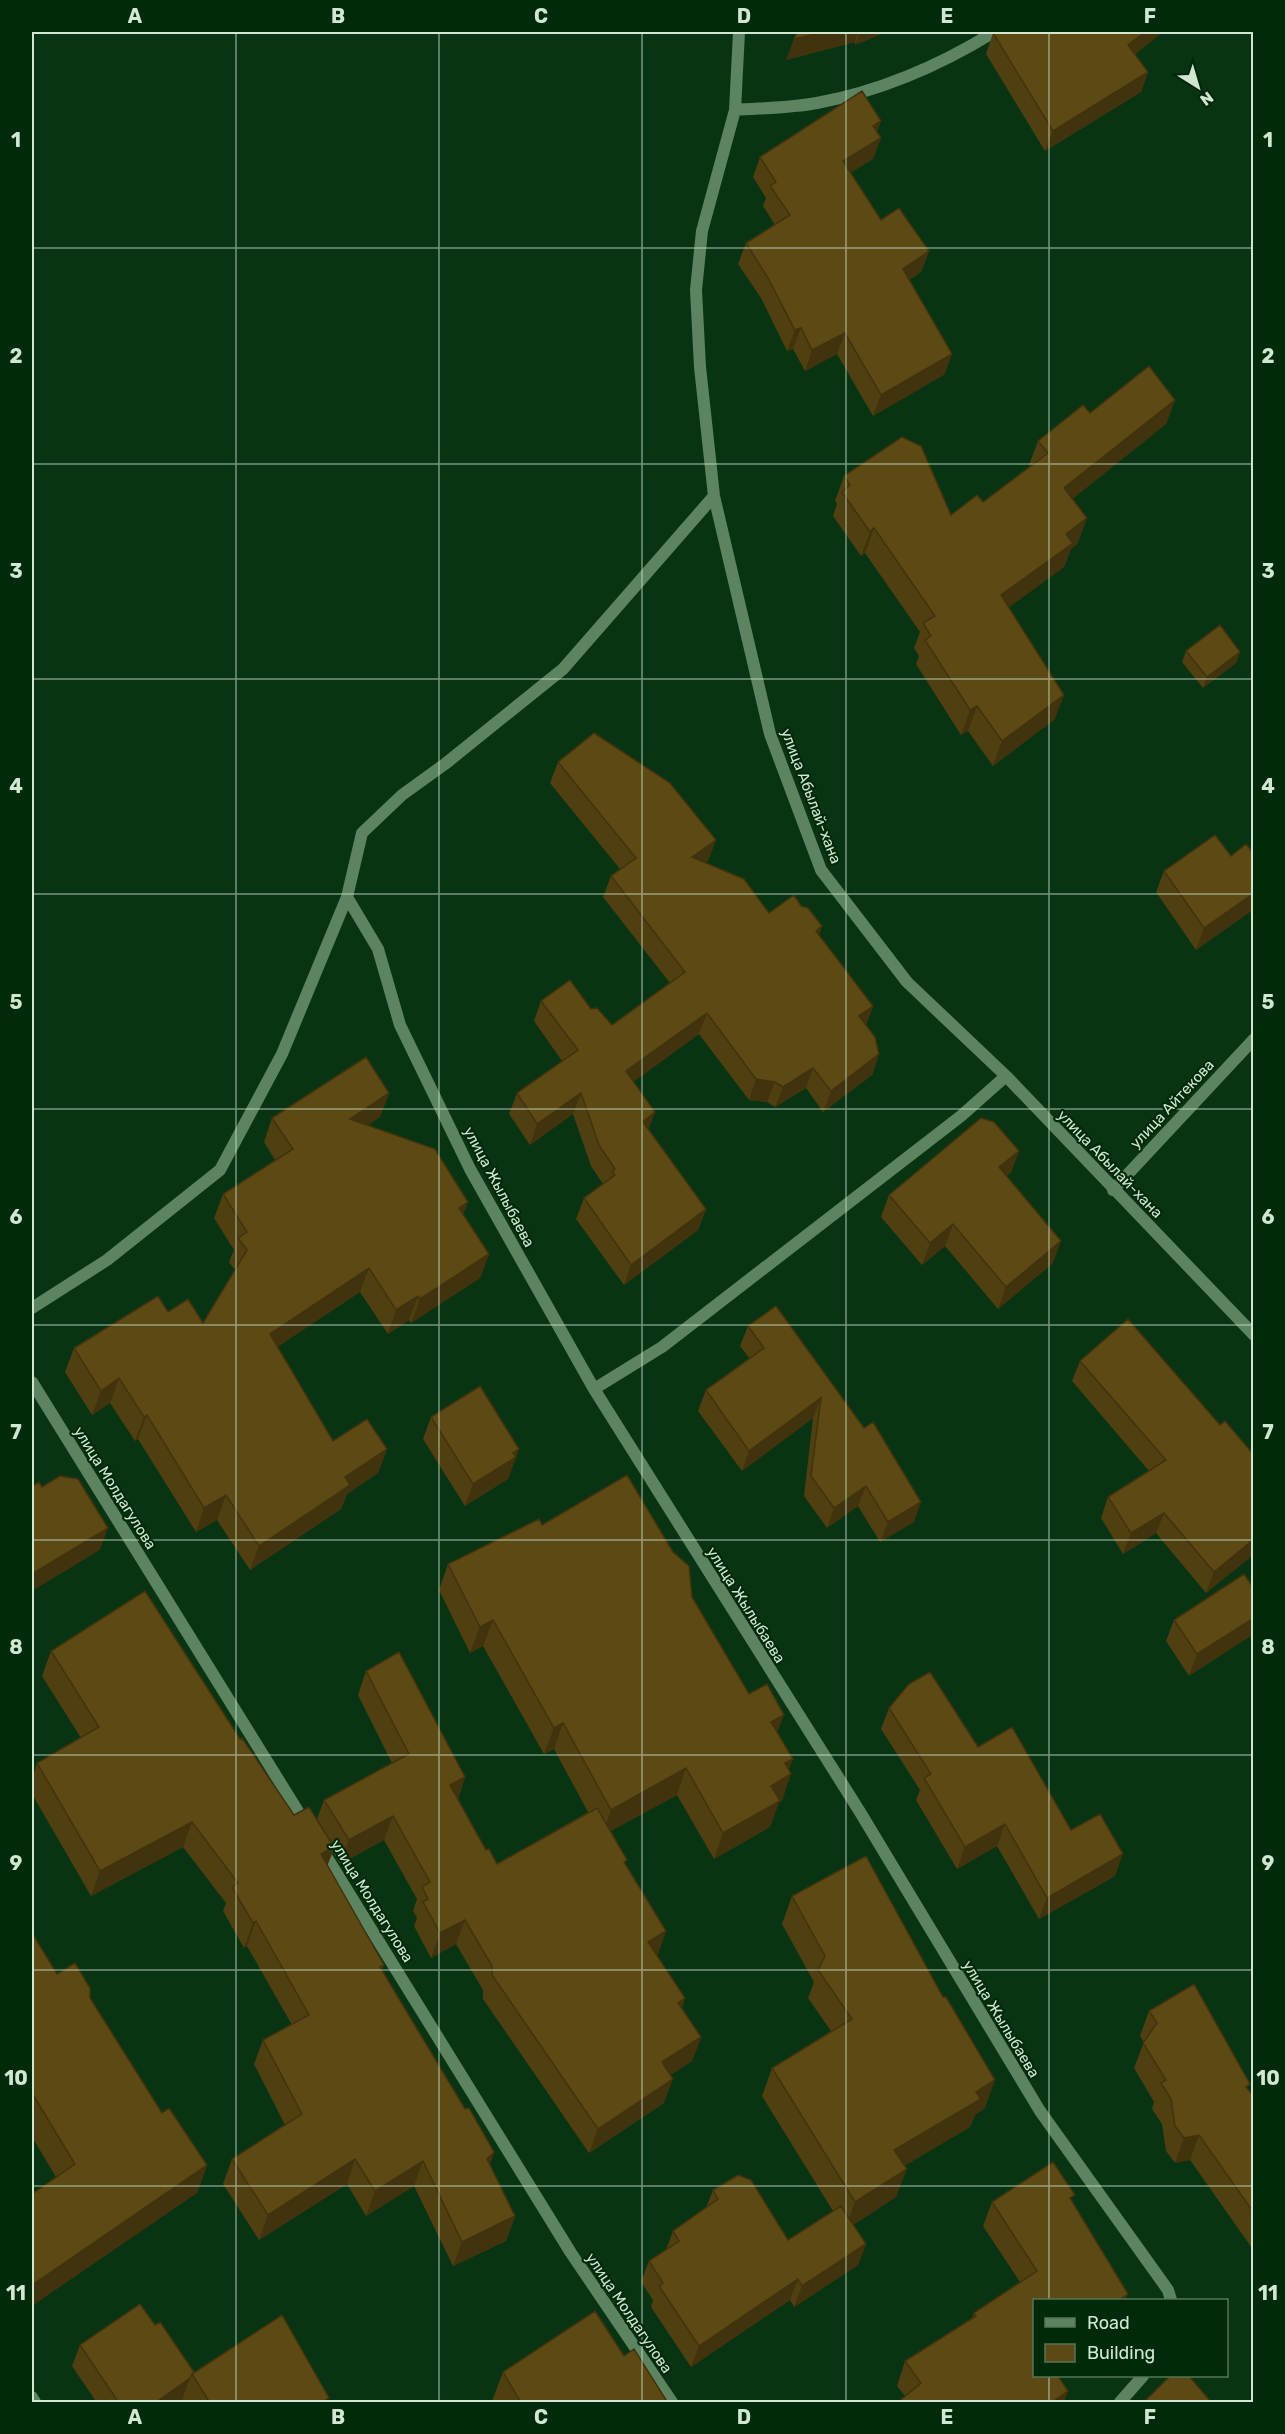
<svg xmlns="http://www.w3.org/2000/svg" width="1285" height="2434" viewBox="0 0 1285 2434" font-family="Rubik,sans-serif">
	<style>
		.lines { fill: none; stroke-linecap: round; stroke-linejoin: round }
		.minor { stroke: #5d8461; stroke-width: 12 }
		.wall { fill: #503f10 }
		.shaded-wall { fill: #41330d }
		.building { fill: #5d4913; stroke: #41330d; stroke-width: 1.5 }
		.grid { fill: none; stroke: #d1e7d2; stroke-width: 1.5; stroke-opacity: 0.55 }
		.labels { text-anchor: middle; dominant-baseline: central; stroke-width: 4.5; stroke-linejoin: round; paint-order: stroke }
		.street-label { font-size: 15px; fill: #d1e7d2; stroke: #002a09 }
		.neatline { fill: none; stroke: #d1e7d2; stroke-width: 2 }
		.grid-label { font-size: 20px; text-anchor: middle; font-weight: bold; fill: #d1e7d2 }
	</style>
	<rect width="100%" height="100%" fill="#093413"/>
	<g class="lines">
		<path class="minor" d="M 739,32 L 735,110 L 702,231 L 696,290 L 700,367 L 714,496 L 770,734 L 821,870 L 907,982 L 1006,1076 L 1254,1335
			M 735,110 C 762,108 790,108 817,103 C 881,91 939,66 994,32
			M 347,897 L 378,949 L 400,1025 L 470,1169 L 594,1389 L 860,1812 L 1040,2111 L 1168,2290 L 1171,2300
			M 1113,1190 L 1254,1039
			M 32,1308 L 107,1260 L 220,1170 L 282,1054 L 347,897 L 362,833 L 402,795 L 445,764 L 563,669 L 714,496
			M 32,1382 L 307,1826
			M 594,1389 L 662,1347 L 961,1116 L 1006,1076
			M 321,1848 L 571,2253 L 672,2402
			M 32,2397 L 35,2402
			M 1120,2402 L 1143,2376"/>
	</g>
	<path class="wall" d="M 797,32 L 886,32 L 855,45 L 855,42 L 786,60 Z
		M 993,33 L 1135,54 L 1148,72 L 1141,92 L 1045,151 L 986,54 Z
		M 877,132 L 881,138 L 873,159 L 850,173 L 881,220 L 929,251 L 921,272 L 909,280 L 945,374 L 873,416 L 837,354 L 805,371 L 793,349 L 787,351 L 761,298 L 738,264 L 746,243 L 775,225 L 763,206 L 766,198 L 753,177 L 760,157 Z
		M 1175,400 L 1166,424 L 1072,499 L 1078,543 L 1071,549 L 1064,567 L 1009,607 L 1055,719 L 993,766 L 968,731 L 961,735 L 916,664 L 919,656 L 914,648 L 920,632 L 865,553 L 861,556 L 833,516 L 837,504 L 835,501 L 844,476 L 951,515 L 983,502 L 1030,467 L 1029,465 L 1038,441 L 1090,413 Z
		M 1186,651 L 1240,652 L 1236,663 L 1203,688 L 1182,662 Z
		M 558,762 L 716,840 L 708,860 L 705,863 L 769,913 L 801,906 L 822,926 L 819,935 L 873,1006 L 866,1025 L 879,1054 L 872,1075 L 823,1112 L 806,1088 L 775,1107 L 767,1102 L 749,1100 L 699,1034 L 633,1082 L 655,1112 L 648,1130 L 706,1209 L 698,1230 L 624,1285 L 576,1219 L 584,1198 L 603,1184 L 591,1166 L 573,1114 L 530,1145 L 509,1114 L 517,1093 L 562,1061 L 534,1021 L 541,1001 L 591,1009 L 612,1025 L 670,983 L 603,897 L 611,876 L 620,869 L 550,783 Z
		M 1254,854 L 1254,909 L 1196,950 L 1156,892 L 1164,871 L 1231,856 Z
		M 389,1093 L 380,1117 L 368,1125 L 463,1214 L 489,1254 L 480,1278 L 411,1323 L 409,1320 L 388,1334 L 360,1292 L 277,1347 L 333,1441 L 387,1449 L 378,1473 L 347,1494 L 341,1509 L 250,1570 L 217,1520 L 196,1532 L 138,1439 L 135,1441 L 110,1403 L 92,1415 L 65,1372 L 74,1348 L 168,1312 L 203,1323 L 235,1270 L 229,1262 L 234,1250 L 214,1218 L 223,1194 L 275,1160 L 264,1142 L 272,1118 Z
		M 1019,1151 L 1011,1172 L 1007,1176 L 1053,1263 L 998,1309 L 945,1246 L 922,1265 L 881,1217 L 889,1195 Z
		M 776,1306 L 914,1522 L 880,1542 L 858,1506 L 827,1528 L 804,1496 L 813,1418 L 742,1471 L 698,1411 L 706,1390 L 750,1359 L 740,1346 L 748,1326 Z
		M 1080,1361 L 1220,1425 L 1254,1455 L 1254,1554 L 1206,1593 L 1156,1533 L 1123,1554 L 1101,1518 L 1108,1497 L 1149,1471 L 1072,1381 Z
		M 431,1417 L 519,1449 L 508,1479 L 465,1506 L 423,1439 Z
		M 542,1525 L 692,1597 L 749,1694 L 777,1732 L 789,1770 L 782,1801 L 779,1802 L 770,1827 L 714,1859 L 677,1795 L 610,1831 L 625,1864 L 666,1931 L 657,1956 L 685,1998 L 682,2008 L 701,2037 L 692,2061 L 670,2075 L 664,2103 L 589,2153 L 483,1999 L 483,1990 L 456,1944 L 431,1958 L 414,1926 L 417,1918 L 413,1911 L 417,1899 L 384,1840 L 340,1864 L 333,1852 L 327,1866 L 384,1965 L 382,1970 L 465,2109 L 494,2152 L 490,2164 L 515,2216 L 506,2241 L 453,2266 L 414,2186 L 366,2216 L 347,2184 L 259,2240 L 223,2184 L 232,2159 L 285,2125 L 254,2064 L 263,2040 L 292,2025 L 247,1946 L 244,1948 L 223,1911 L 226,1903 L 183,1847 L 91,1896 L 32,1794 L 32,1779 L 37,1763 L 81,1738 L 42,1676 L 51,1651 L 240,1739 L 294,1815 L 317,1819 L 324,1800 L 392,1763 L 358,1695 L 366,1671 L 465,1777 L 458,1799 L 486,1850 L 497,1864 L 588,1812 L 554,1749 L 544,1754 L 483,1646 L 470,1653 L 439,1590 L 448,1564 Z
		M 1244,1574 L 1189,1676 L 1166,1641 L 1174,1620 Z
		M 889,1708 L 978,1747 L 1071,1830 L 1115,1876 L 1039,1919 L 997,1846 L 957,1869 L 916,1800 L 920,1790 L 881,1729 Z
		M 792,1896 L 985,2108 L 975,2115 L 970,2127 L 904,2166 L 896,2197 L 853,2225 L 866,2244 L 858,2265 L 794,2307 L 790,2300 L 691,2367 L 651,2307 L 653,2300 L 641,2282 L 649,2261 L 666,2250 L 673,2231 L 706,2208 L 713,2190 L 788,2240 L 833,2211 L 762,2096 L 772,2068 L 831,2031 L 808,1998 L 814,1982 L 782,1924 Z
		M 32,1933 L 57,1974 L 90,1998 L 162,2113 L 207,2165 L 197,2193 L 56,2177 L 32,2137 Z
		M 1149,2011 L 1248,2089 L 1254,2097 L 1254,2251 L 1190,2160 L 1175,2163 L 1166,2151 L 1162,2124 L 1152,2109 L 1154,2102 L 1134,2068 L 1144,2042 L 1140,2036 Z
		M 992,2202 L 1072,2202 L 1128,2294 L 1125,2301 L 1035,2301 L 1035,2376 L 905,2396 L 897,2386 L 905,2361 L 972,2318 L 974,2313 L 1020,2282 L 983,2226 Z
		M 155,2325 L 194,2372 L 328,2403 L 181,2403 L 182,2400 L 179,2403 L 97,2403 L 72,2366 L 80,2345 Z
		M 624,2356 L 668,2403 L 493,2403 L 492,2401 L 503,2372 Z"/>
	<path class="shaded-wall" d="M 823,32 L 858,32 L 855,42 L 786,60 L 794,39 Z
		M 860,32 L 886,32 L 855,45 Z
		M 1145,32 L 1163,32 L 1121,66 L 1128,45 Z
		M 1148,72 L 1141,92 L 1045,151 L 1053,131 Z
		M 881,121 L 874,142 L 873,126 Z
		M 881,138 L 873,159 L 835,182 L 843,161 Z
		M 929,251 L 921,272 L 895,290 L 903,269 Z
		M 801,328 L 793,349 L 787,351 L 795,330 Z
		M 845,333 L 837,354 L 805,371 L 812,350 Z
		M 952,354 L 945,374 L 873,416 L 881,395 Z
		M 1175,400 L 1166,424 L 1055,513 L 1064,488 Z
		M 1087,518 L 1078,543 L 1071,549 L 1064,567 L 992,619 L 1001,595 L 1066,534 Z
		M 874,528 L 865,553 L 861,556 L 870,532 Z
		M 1240,652 L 1236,663 L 1203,688 L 1207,677 Z
		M 1064,695 L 1055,719 L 993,766 L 1002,741 Z
		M 977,706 L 968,731 L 961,735 L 970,710 Z
		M 716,840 L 708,860 L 684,878 L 692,857 Z
		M 1254,893 L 1254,909 L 1196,950 L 1204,928 Z
		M 822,926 L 814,947 L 816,931 Z
		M 873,1006 L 865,1027 L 859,1016 Z
		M 707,1013 L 699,1034 L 619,1092 L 626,1071 Z
		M 879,1054 L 872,1075 L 823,1112 L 831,1091 Z
		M 813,1068 L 806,1088 L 775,1107 L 783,1087 Z
		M 756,1079 L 775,1082 L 767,1102 L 749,1100 Z
		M 389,1093 L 380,1117 L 341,1143 L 350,1119 Z
		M 581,1093 L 573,1114 L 530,1145 L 537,1124 Z
		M 655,1112 L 647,1133 L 643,1122 Z
		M 1019,1151 L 1011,1172 L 992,1189 L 999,1167 Z
		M 468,1202 L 459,1226 L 459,1208 Z
		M 706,1209 L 698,1230 L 624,1285 L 631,1265 Z
		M 953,1224 L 945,1246 L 922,1265 L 930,1243 Z
		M 1061,1241 L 1053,1263 L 998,1309 L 1006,1287 Z
		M 489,1254 L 480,1278 L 411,1323 L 420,1299 Z
		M 369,1268 L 360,1292 L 261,1358 L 270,1334 Z
		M 418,1296 L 409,1320 L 388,1334 L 396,1310 Z
		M 119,1378 L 110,1403 L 92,1415 L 101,1391 Z
		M 821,1398 L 813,1418 L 742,1471 L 749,1451 Z
		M 147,1415 L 138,1439 L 135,1441 L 144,1417 Z
		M 387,1449 L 378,1473 L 347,1494 L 341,1509 L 250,1570 L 259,1546 L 345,1477 Z
		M 519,1449 L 508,1479 L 465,1506 L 473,1484 Z
		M 866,1486 L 858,1506 L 827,1528 L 834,1508 Z
		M 226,1495 L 217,1520 L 196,1532 L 204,1508 Z
		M 921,1502 L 914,1522 L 880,1542 L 888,1522 Z
		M 1164,1513 L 1156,1533 L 1123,1554 L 1131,1533 Z
		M 108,1528 L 100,1550 L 32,1591 L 32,1574 Z
		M 1254,1539 L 1254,1554 L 1206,1593 L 1214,1572 Z
		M 1254,1618 L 1254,1634 L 1189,1676 L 1197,1654 Z
		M 493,1620 L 483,1646 L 470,1653 L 480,1627 Z
		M 784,1715 L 774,1741 L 771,1722 Z
		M 563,1723 L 554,1749 L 544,1754 L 554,1728 Z
		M 793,1759 L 786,1777 L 791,1774 L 782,1801 L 779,1802 L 770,1827 L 714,1859 L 723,1833 L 771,1786 L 785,1763 Z
		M 686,1768 L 677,1795 L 602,1836 L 611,1810 Z
		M 465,1777 L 457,1801 L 450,1785 Z
		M 393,1816 L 384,1840 L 340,1864 L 349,1840 Z
		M 192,1822 L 183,1847 L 91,1896 L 100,1871 Z
		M 1005,1824 L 997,1846 L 957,1869 L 965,1847 Z
		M 334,1847 L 325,1872 L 321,1854 Z
		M 1123,1854 L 1115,1876 L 1039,1919 L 1047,1898 Z
		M 465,1920 L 456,1944 L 431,1958 L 440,1933 Z
		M 256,1921 L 247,1946 L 244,1948 L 253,1923 Z
		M 666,1931 L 658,1955 L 640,1967 L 648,1942 Z
		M 685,1998 L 677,2022 L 678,2003 Z
		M 701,2037 L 692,2061 L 653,2086 L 662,2062 Z
		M 673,2079 L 664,2103 L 589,2153 L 598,2129 Z
		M 995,2080 L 985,2108 L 975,2115 L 970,2127 L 884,2178 L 894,2150 L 976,2092 Z
		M 1199,2135 L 1190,2160 L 1175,2163 L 1184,2138 Z
		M 494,2152 L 485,2176 L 487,2159 Z
		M 355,2159 L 347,2184 L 259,2240 L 268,2215 Z
		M 423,2161 L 414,2186 L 366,2216 L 375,2191 Z
		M 207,2165 L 197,2193 L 32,2306 L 32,2285 Z
		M 907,2169 L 896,2197 L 845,2230 L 855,2202 Z
		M 515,2216 L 506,2241 L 453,2266 L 462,2242 Z
		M 866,2244 L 858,2265 L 794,2307 L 802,2286 Z
		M 798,2279 L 790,2300 L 691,2367 L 699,2346 Z
		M 1128,2294 L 1125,2301 L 1118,2301 Z
		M 190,2378 L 182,2400 L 179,2403 L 155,2403 Z
		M 1068,2391 L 1064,2403 L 1051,2403 Z"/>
	<path class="building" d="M 797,32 L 823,32 L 794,39 Z
		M 996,32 L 1145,32 L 1128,45 L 1148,72 L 1053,131 L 993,33 Z
		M 862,91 L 881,121 L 873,126 L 881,138 L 843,161 L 881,220 L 899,208 L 929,251 L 903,269 L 952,354 L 881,395 L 845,333 L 812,350 L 801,328 L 795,330 L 768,278 L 746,243 L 790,215 L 770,186 L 776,182 L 760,157 Z
		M 1149,366 L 1175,400 L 1064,488 L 1087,518 L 1066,534 L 1073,543 L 1001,595 L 1064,695 L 1002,741 L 977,706 L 970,710 L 925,640 L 931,636 L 923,623 L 935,616 L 874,528 L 870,532 L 842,492 L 850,485 L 844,476 L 902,437 L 921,446 L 951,515 L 977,495 L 983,502 L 1048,453 L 1038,441 L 1083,405 L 1090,413 Z
		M 1220,625 L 1240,652 L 1207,677 L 1186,651 Z
		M 594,733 L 670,783 L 716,840 L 692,857 L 744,879 L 769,913 L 794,895 L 801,906 L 808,908 L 822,926 L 816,931 L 873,1006 L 859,1016 L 875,1037 L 879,1054 L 831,1091 L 813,1068 L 783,1087 L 775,1082 L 756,1079 L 707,1013 L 626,1071 L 655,1112 L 643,1122 L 706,1209 L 631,1265 L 584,1198 L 615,1175 L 612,1171 L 615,1169 L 599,1145 L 581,1093 L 537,1124 L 517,1093 L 578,1050 L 541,1001 L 570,980 L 591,1009 L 597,1008 L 612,1025 L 685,972 L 611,876 L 636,858 L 558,762 Z
		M 1215,835 L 1231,856 L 1246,844 L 1254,854 L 1254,893 L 1204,928 L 1164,871 Z
		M 366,1057 L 389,1093 L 350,1119 L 435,1149 L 468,1202 L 459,1208 L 489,1254 L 420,1299 L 418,1296 L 396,1310 L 369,1268 L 270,1334 L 333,1441 L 367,1419 L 387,1449 L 345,1477 L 350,1485 L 259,1546 L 226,1495 L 204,1508 L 147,1415 L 144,1417 L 119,1378 L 101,1391 L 74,1348 L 158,1296 L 168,1312 L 188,1299 L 203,1323 L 247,1250 L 238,1238 L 247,1232 L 223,1194 L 293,1149 L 272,1118 Z
		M 981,1118 L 994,1122 L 1019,1151 L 999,1167 L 1061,1241 L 1006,1287 L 953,1224 L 930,1243 L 889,1195 Z
		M 776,1306 L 864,1428 L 873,1422 L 921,1502 L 888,1522 L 866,1486 L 834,1508 L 811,1476 L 821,1398 L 749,1451 L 706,1390 L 764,1348 L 748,1326 Z
		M 1128,1319 L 1220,1425 L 1225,1421 L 1254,1455 L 1254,1539 L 1214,1572 L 1164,1513 L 1131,1533 L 1108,1497 L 1166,1460 L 1080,1361 Z
		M 480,1386 L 519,1449 L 513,1453 L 516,1457 L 473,1484 L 431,1417 Z
		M 627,1475 L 673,1552 L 689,1566 L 692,1597 L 749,1694 L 767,1684 L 784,1715 L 771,1722 L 793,1759 L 785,1763 L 791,1774 L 771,1786 L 780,1801 L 723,1833 L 686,1768 L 611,1810 L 563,1723 L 554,1728 L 493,1620 L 480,1627 L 448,1564 L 539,1519 L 542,1525 Z
		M 60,1476 L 78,1479 L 108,1528 L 32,1574 L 32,1486 L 39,1482 L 42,1487 Z
		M 1244,1574 L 1254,1589 L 1254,1618 L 1197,1654 L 1174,1620 Z
		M 145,1591 L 240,1739 L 242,1738 L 294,1815 L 309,1807 L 334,1847 L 321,1854 L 384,1965 L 380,1967 L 465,2109 L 469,2108 L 494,2152 L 487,2159 L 515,2216 L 462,2242 L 423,2161 L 375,2191 L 355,2159 L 268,2215 L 232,2159 L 302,2114 L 263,2040 L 309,2015 L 256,1921 L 253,1923 L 232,1887 L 238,1883 L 192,1822 L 100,1871 L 37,1763 L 99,1727 L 51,1651 Z
		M 399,1652 L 465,1777 L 450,1785 L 486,1850 L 489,1849 L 497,1864 L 597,1808 L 627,1860 L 624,1862 L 666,1931 L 648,1942 L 685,1998 L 678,2003 L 701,2037 L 662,2062 L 673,2079 L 598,2129 L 492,1975 L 492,1966 L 465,1920 L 440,1933 L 423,1902 L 428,1899 L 422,1887 L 430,1882 L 393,1816 L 349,1840 L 324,1800 L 409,1754 L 366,1671 Z
		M 930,1672 L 978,1747 L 1012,1727 L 1071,1830 L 1100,1814 L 1123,1854 L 1047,1898 L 1005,1824 L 965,1847 L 924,1778 L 931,1774 L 889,1708 L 909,1684 Z
		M 866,1856 L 943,1997 L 946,1997 L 995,2080 L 976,2092 L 981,2099 L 894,2150 L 907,2169 L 855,2202 L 772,2068 L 852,2019 L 818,1970 L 825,1956 L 792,1896 Z
		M 32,1933 L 57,1974 L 75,1963 L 90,1988 L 90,1998 L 162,2113 L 169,2108 L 207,2165 L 32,2285 L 32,2194 L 75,2164 L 32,2093 Z
		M 1194,1984 L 1250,2084 L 1246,2087 L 1254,2097 L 1254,2213 L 1199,2135 L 1184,2138 L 1175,2126 L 1171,2099 L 1161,2083 L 1166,2080 L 1143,2043 L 1157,2023 L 1149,2011 Z
		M 1053,2162 L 1075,2195 L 1070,2198 L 1128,2294 L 1118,2301 L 1035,2301 L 1035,2376 L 1058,2376 L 1068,2391 L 1051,2403 L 897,2403 L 921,2383 L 905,2361 L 976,2316 L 974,2313 L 1037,2271 L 992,2202 Z
		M 738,2175 L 751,2180 L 788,2240 L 841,2206 L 866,2244 L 802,2286 L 798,2279 L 699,2346 L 659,2286 L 663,2283 L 649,2261 L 679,2241 L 673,2231 L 718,2199 L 713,2190 Z
		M 140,2304 L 155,2325 L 160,2322 L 194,2372 L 192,2374 L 190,2378 L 155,2403 L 119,2403 L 80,2345 Z
		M 595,2311 L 624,2356 L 634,2349 L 668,2403 L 521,2403 L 503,2372 Z
		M 282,2315 L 329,2398 L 321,2403 L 210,2403 L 192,2374 Z
		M 1170,2376 L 1189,2376 L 1212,2403 L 1143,2403 Z"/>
	<path class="grid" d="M 236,32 L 236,2402M 439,32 L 439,2402M 642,32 L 642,2402M 846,32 L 846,2402M 1049,32 L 1049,2300M 32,248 L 1254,248M 32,464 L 1254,464M 32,679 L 1254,679M 32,894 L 1254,894M 32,1109 L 1254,1109M 32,1325 L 1254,1325M 32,1540 L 1254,1540M 32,1755 L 1254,1755M 32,1970 L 1254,1970M 32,2186 L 1254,2186M 1049,2376 L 1049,2402"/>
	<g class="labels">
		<g class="street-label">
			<text transform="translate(811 796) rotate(69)">улица Абылай-хана</text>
			<text transform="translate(1172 1104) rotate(-47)">улица Айтекова</text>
			<text transform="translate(1110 1164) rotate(46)">улица Абылай-хана</text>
			<text transform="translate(499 1187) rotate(62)">улица Жылыбаева</text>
			<text transform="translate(115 1488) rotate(58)">улица Молдагулова</text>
			<text transform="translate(746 1605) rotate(58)">улица Жылыбаева</text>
			<text transform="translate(372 1901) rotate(58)">улица Молдагулова</text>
			<text transform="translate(1001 2019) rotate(59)">улица Жылыбаева</text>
			<text transform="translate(629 2313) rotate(56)">улица Молдагулова</text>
		</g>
	</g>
	<rect width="1285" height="2434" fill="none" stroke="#002a09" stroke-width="66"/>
	<rect x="1033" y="2299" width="195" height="78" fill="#002a09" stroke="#547659" stroke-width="1.5"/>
	<rect x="1045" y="2318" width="30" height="9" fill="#5d8461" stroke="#547659" stroke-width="1.5"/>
	<text x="1087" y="2329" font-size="18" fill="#d1e7d2">Road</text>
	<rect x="1045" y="2344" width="30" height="18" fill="#5d4913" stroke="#547659" stroke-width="1.5"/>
	<text x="1087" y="2359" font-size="18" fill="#d1e7d2">Building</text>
	<g transform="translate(1198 87) rotate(143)" stroke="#002a09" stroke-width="4.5" paint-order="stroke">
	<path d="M0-4.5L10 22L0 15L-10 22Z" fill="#d1e7d2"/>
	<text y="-9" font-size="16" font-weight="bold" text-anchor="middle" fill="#d1e7d2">N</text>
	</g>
	<rect x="33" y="33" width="1219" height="2368" class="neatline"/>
	<g class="grid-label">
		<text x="135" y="23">A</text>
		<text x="338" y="23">B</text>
		<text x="541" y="23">C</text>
		<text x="744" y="23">D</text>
		<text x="947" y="23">E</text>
		<text x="1150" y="23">F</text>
		<text x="16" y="147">1</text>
		<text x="1268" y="147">1</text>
		<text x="16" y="363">2</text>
		<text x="1268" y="363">2</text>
		<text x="16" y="578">3</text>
		<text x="1268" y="578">3</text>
		<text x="16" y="793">4</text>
		<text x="1268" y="793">4</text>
		<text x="16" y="1009">5</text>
		<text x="1268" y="1009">5</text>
		<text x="16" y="1224">6</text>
		<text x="1268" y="1224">6</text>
		<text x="16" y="1439">7</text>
		<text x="1268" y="1439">7</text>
		<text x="16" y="1654">8</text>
		<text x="1268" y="1654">8</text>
		<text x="16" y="1870">9</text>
		<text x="1268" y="1870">9</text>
		<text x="16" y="2085">10</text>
		<text x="1268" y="2085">10</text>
		<text x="16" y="2300">11</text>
		<text x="1268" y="2300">11</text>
		<text x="135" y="2424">A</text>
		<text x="338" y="2424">B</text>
		<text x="541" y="2424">C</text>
		<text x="744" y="2424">D</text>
		<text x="947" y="2424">E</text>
		<text x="1150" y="2424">F</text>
	</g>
</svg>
